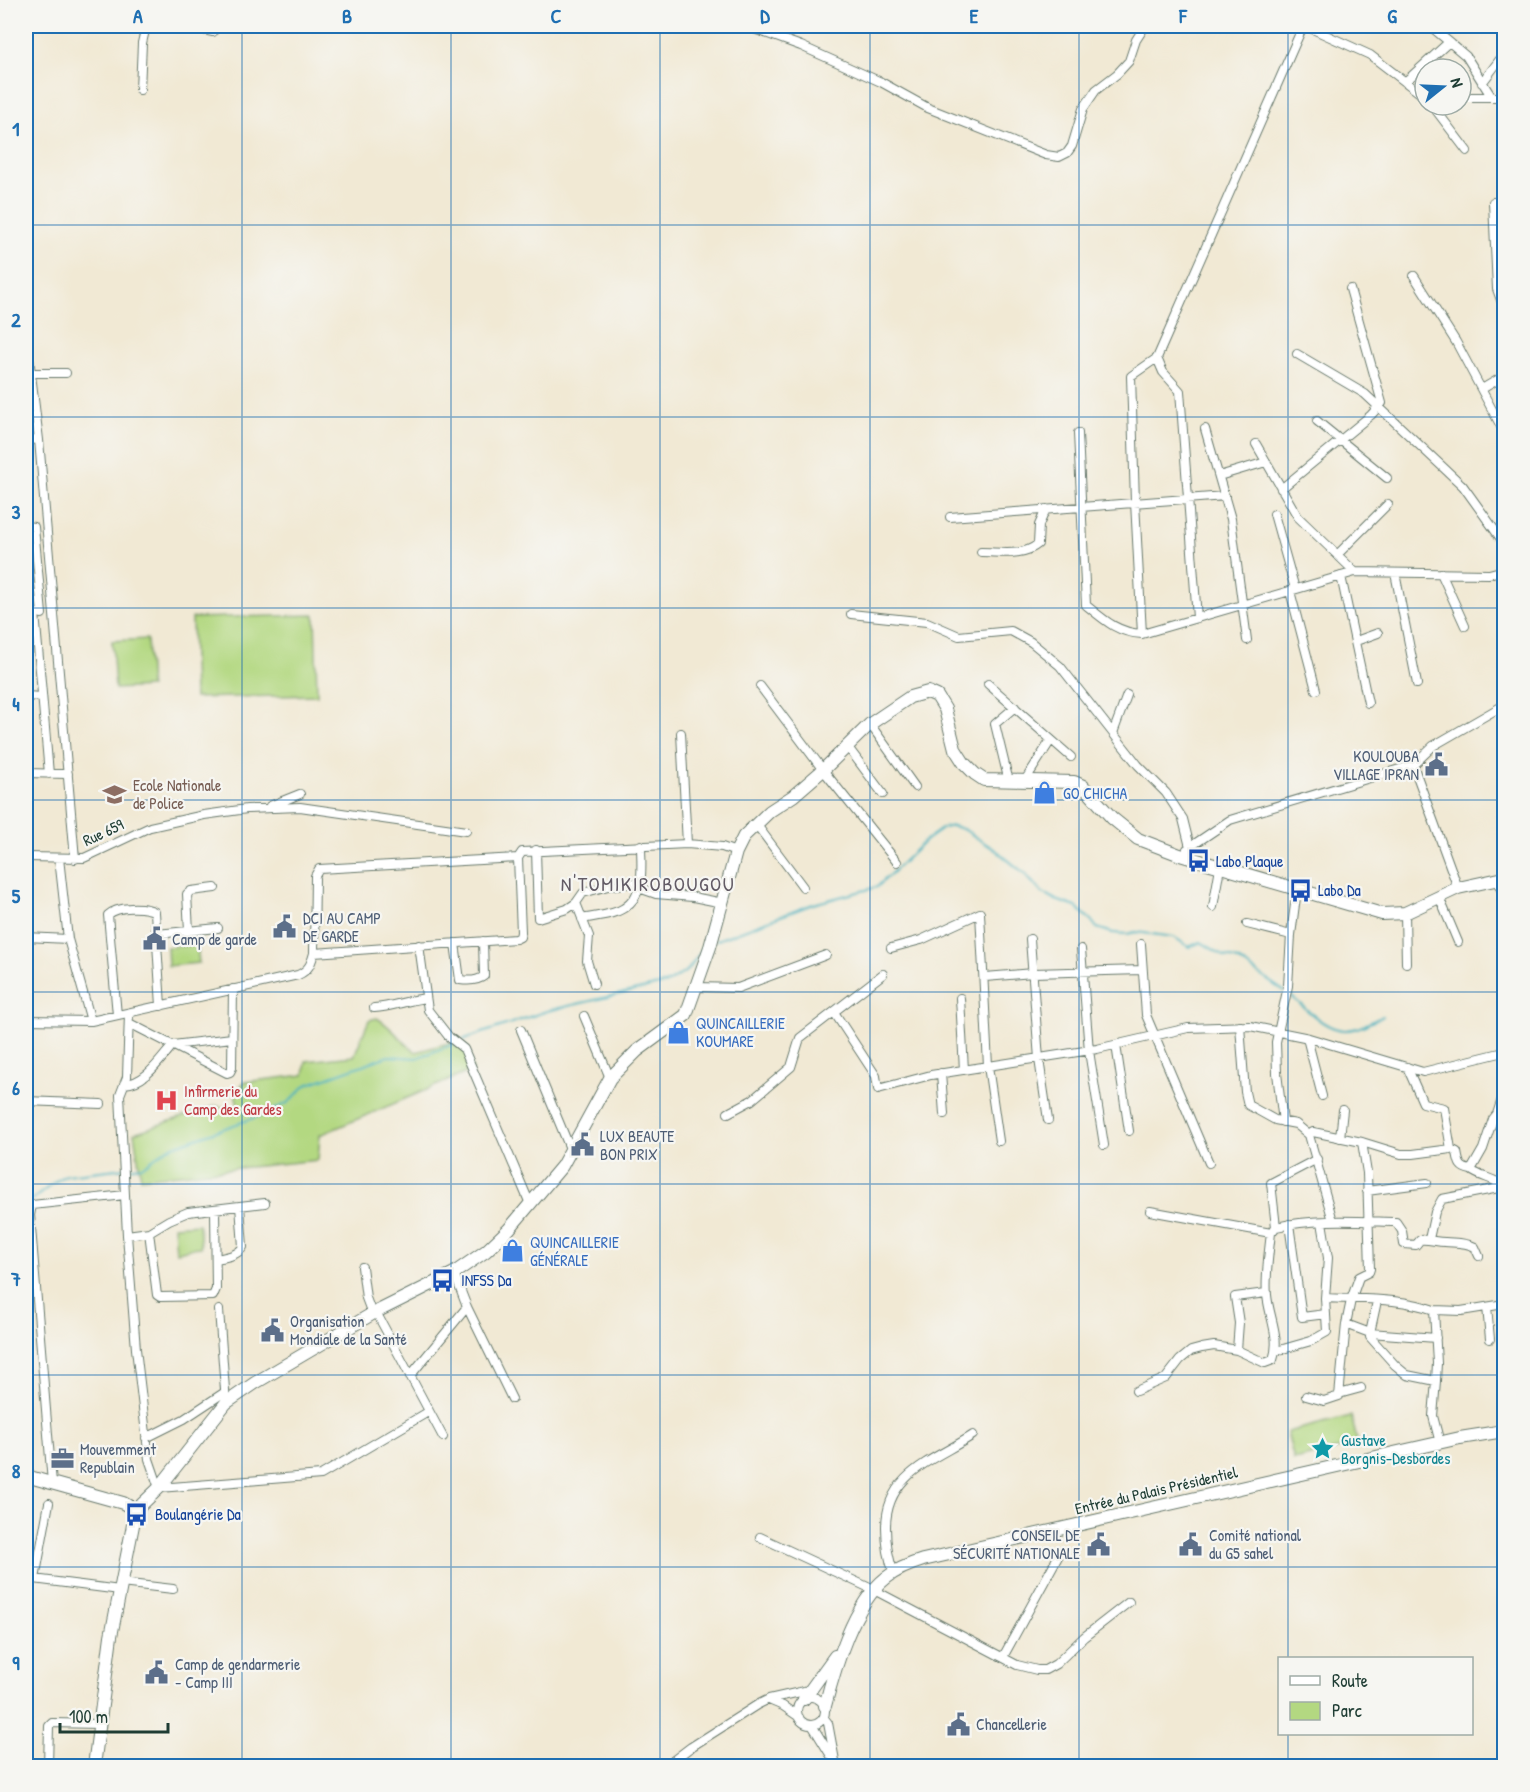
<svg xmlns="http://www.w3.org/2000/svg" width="1530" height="1792" viewBox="0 0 1530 1792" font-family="'Patrick Hand',sans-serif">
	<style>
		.green { fill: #b3d881; stroke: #698a5a; stroke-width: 1.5 }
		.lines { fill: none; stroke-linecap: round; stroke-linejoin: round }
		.stream { stroke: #42b0be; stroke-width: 2 }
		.street-casing { stroke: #68796c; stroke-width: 10 }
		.secondary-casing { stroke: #68796c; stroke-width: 14 }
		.street { stroke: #fff; stroke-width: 8 }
		.secondary { stroke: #fff; stroke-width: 12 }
		.grid { fill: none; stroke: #1f6fb2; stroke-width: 1.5; stroke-opacity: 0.55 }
		.labels { text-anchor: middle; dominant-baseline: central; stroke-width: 4.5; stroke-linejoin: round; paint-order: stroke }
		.service-label { font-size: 16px; fill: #4e5e75; stroke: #f6f6f2; text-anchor: start }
		.education-label { font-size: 16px; fill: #785e54; stroke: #f6f6f2; text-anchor: start }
		.shop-label { font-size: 16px; fill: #366cbe; stroke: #f6f6f2; text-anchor: start }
		.street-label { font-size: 16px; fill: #1f3d34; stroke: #f6f6f2 }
		.transit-label { font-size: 16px; fill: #164399; stroke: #f6f6f2; text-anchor: start }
		.health-label { font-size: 16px; fill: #be3a42; stroke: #f6f6f2; text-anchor: start }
		.culture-label { font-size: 16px; fill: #0d838f; stroke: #f6f6f2; text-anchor: start }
		.quarter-label { font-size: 20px; letter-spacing: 1.5px; fill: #635c66; stroke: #f6f6f2 }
		.neatline { fill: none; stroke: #1f6fb2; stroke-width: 2 }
		.grid-label { font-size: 20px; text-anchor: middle; font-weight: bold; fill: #1f6fb2 }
	</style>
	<rect width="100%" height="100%" fill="#f6f6f2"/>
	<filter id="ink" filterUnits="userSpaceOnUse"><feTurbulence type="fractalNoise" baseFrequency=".0167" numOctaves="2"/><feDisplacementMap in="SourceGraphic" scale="12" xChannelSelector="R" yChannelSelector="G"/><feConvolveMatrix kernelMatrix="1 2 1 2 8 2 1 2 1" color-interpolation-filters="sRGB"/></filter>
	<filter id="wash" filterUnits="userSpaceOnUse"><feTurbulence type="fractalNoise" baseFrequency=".008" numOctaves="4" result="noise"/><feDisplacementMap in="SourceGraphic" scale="24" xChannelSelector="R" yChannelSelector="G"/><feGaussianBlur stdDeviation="1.35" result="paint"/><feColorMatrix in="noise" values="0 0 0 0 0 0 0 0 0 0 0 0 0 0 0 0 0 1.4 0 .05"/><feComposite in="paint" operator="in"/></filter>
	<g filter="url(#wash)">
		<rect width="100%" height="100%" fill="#f1e9d4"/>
		<path class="green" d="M 315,615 L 317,695 L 194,698 L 192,618 Z
			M 147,639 L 150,687 L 115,689 L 112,641 Z
			M 197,945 L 199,963 L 168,966 L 167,947 Z
			M 377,1018 C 392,1027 402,1042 416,1052 L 452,1042 L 464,1048 L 473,1070 L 320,1135 L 318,1160 L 141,1178 L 134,1133 L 216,1106 L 231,1109 L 238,1106 L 235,1093 L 244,1082 L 304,1075 L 306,1061 L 354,1056 L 369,1020 Z
			M 199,1224 L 201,1247 C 191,1247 186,1251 176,1252 L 174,1226 Z
			M 1351,1416 L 1358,1444 L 1294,1460 L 1287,1432 Z"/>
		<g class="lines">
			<path class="stream" d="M 717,940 L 813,904 L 877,887 L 926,840 L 943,828 L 953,826 L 965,830 L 997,851 L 1025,874 L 1041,892 L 1056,900 L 1076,907 L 1091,920 L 1097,928 L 1113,933 L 1127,934 L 1136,932 L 1174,937 L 1189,947 L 1201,942 L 1224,956 L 1238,960 L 1285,992
				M 1289,995 C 1306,1007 1323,1029 1344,1030 C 1357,1031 1372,1021 1383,1016
				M 459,1041 L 547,1011 L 668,983 L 688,970 L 706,944
				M 26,1203 C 41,1196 51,1182 66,1175 L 143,1166 L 168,1148 L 268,1113 L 289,1102 L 306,1085 L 388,1056 L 417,1058 L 454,1044"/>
		</g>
	</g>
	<g filter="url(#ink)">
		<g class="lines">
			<defs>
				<path id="street" d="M 186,26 L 213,32
					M 746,26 L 801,46 L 881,82 L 928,108 L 1046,155 L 1059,157 L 1067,153 L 1072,146 L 1083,109 L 1096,90 L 1117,74 L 1129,61 L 1136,40 L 1145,26
					M 1306,26 L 1370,55 L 1425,97
					M 1430,26 L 1466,56 L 1491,96
					M 1405,82 L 1449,42
					M 1482,83 L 1504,54
					M 140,90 L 142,43 L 146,26
					M 1461,97 L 1504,97
					M 1432,105 L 1467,151
					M 1493,202 L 1497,289 L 1504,308
					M 1414,276 L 1456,342 L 1504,432
					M 26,333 L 39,440 L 75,859
					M 1297,354 L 1365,394 L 1463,486 L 1504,543
					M 32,373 L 66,373
					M 1482,389 L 1504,376
					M 1317,421 L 1387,478
					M 1205,429 L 1231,519 L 1247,640
					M 1078,433 L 1086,605 C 1104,620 1118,633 1142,634 L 1355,572 L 1489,574 L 1504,570
					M 26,439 L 39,440
					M 1256,444 L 1298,517 L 1355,572
					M 1219,476 L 1266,462
					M 1281,489 L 1371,415 L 1382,403 L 1350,289
					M 1274,514 L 1295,589
					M 950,517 L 1225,496
					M 26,526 L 34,527 L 42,614
					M 981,552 C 1000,552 1023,557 1038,544 L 1039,525 L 1046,509
					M 1337,555 L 1388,504
					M 1395,573 L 1417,684
					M 1441,573 L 1465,626
					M 1341,576 L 1368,703
					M 1290,591 L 1316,690
					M 35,613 L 49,774
					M 851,614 L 927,622 L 959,636 L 1011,631 L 1031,642 L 1060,666 L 1138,765 L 1166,793 L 1183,819 L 1190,847
					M 1197,618 L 1180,391 L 1163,372 L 1157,358 L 1303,26
					M 1142,634 L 1135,502 L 1131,376 L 1157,358
					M 1356,641 L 1378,633
					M 988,684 L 1071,757
					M 760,686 L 823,770 L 897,862
					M 26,696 L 42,697
					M 870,724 L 915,787
					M 681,733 L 687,844
					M 1113,733 L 1127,695
					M 847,746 L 883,794
					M 1413,765 L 1458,888
					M 26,773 L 68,774
					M 1009,782 L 995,724 L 1015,707
					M 1024,782 L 1051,740
					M 270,806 L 300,794
					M 756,824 L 803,887
					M 1187,849 L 1230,820 L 1413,765 L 1433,746 L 1504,705
					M 536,850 L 538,918 L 567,909 L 576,903 L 583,893 L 608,886 L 642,882
					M 26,857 L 84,858 L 150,827 L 204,815 L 247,809 L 300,807 L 466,831
					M 59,858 L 68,939 L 91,1021
					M 1496,879 L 1504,895
					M 639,888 L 656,894 L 693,897 L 723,903
					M 1439,897 L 1458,942
					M 576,903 L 589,936 L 587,961 L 594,984
					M 1213,907 L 1220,867
					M 1405,913 L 1406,963
					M 582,919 C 595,916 614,915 624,908 C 646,894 641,867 641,845
					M 1247,924 L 1291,935
					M 189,931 L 187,894 L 191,891 L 215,888
					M 157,934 L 218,928
					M 26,937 L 68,939
					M 1030,939 L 1039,1059 L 1048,1120
					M 455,943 L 460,980 C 468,981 478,981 484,976 L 483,941
					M 1141,944 L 1146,1015 L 1209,1163
					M 419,945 L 428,1010 L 449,1037 L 464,1049 L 530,1204
					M 891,948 L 921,940 L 980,913 L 988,1066 L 999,1141
					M 1081,949 L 1089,1051 L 1104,1145
					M 314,953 L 315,876 L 319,869 L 518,858
					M 985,977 L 1033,973 L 1142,970
					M 696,987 L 738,988 L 826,955
					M 960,998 L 964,1070
					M 374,1008 C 392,1007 408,1000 426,998
					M 834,1012 L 876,1076 L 878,1089 L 931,1075 L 1097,1049 L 1188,1028 L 1250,1026 L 1309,1038 L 1423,1072 L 1504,1052
					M 129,1013 L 127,1077 L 120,1095 L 127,1235 L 136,1349 L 149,1459 L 159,1488 L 321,1475 L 428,1412
					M 117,1015 L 108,915 C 117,906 145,906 155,912 L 161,1006
					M 584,1016 L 610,1078
					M 26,1020 L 91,1021 L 298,975 C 309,970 311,964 314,953 L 516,939 L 520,937 L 521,932 L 518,858 L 522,852 L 687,844 L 722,847 L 736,852
					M 129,1023 L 227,1073 L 230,1072 L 232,1068 L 233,989
					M 1240,1026 L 1245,1092 L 1248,1105 L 1275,1120 L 1296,1124 L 1309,1135 L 1333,1221
					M 521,1030 L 571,1151
					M 1307,1038 L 1322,1096
					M 1116,1045 L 1129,1131
					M 1407,1067 L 1423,1103 L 1444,1108 L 1451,1149
					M 941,1073 L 944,1114
					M 124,1084 C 145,1084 160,1060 173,1045 L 232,1038
					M 1504,1093 L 1497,1114 L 1493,1119 L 1483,1149 L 1471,1170 C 1481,1178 1496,1178 1504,1187
					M 26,1101 L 101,1104
					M 728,1113 L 752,1100 L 791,1067 L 800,1038 L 883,974
					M 1283,1122 L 1277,1073 L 1276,1042 L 1288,986 L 1291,935 L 1297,889
					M 1309,1135 L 1313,1132 L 1362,1142 L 1401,1154 L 1413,1154 L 1451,1149 L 1457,1152 C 1459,1163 1459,1168 1471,1170
					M 1340,1138 L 1343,1110
					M 1367,1191 L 1427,1183
					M 1150,1211 L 1271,1233
					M 1289,1224 L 1302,1317 L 1326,1314
					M 1276,1227 C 1315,1218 1356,1221 1396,1222 L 1402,1231 L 1404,1244 L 1416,1245 L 1420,1240 C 1429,1239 1436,1242 1445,1242 C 1456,1243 1465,1242 1475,1247 L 1479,1256
					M 149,1232 L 157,1295 L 160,1297 L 213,1296 L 216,1289 L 215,1209
					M 127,1235 L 149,1232 L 169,1220 L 188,1212 L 265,1203
					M 1429,1239 L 1435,1212 L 1442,1199 L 1504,1187
					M 216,1259 C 226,1257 237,1256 243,1247 L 240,1206
					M 362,1267 L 366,1298 L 372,1314
					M 454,1273 L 467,1307 L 512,1399
					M 1325,1298 C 1361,1300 1399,1297 1434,1310
					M 1377,1301 L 1370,1333 L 1436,1338
					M 1487,1307 L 1490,1339
					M 219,1310 L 226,1403
					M 376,1312 L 443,1437
					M 1346,1324 L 1370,1333 L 1370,1337 L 1395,1365 L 1407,1375 L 1436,1381 L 1433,1416 L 1440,1443
					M 1237,1350 L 1239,1323 L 1235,1297 L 1266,1293
					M 1276,1351 L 1311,1341 L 1327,1332 L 1325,1298 L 1328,1258 L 1322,1222
					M 410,1376 L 467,1307
					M 1436,1381 L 1437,1363 L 1434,1310 L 1461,1311 L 1504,1304
					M 1136,1391 L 1166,1378 L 1180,1360 L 1191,1351 L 1202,1348 L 1214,1346 L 1237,1350 L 1265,1363 L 1273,1360 C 1281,1338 1269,1317 1267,1295 C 1265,1278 1269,1251 1271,1233 L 1276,1227 L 1271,1183 L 1317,1159
					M 1339,1394 L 1361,1388
					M 1306,1396 L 1324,1401 L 1339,1396 L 1346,1324 L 1351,1300 L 1359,1277 L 1369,1272 L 1370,1269 L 1367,1173 L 1362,1142
					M 146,1438 L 184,1419 L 225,1392
					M 52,1483 L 30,1215 L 32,1205 L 125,1195
					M 760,1537 L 874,1590 L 1017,1665 L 1037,1670 L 1045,1670 L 1056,1664 L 1084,1637 L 1129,1602
					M 894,1573 C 888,1558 886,1544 886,1527 C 886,1473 935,1460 973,1435
					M 26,1578 L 120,1590
					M 35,1579 L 49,1503
					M 121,1583 L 173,1589
					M 1003,1657 L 1060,1553
					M797 1711a14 14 0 1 1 28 0a14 14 0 1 1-28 0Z
					M 769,1700 L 783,1706 L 799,1717
					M 824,1718 L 828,1723 L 836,1766
					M 812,1725 L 831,1756
					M 48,1766 L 49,1726 L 52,1723 L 99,1724
					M 666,1766 L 691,1747 L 757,1705 L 769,1699 L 809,1690"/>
				<path id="secondary" d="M 26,1476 L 123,1503 L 136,1510
					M 804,1699 L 835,1656
					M 825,1706 C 835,1667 853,1604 886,1578 C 897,1569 910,1564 923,1560 L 1460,1438 L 1504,1431
					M 94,1766 L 111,1636 L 136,1510 L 159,1488 L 226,1403 L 255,1383 L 372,1314 L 454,1273 L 486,1251 L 509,1229 L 562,1166 L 610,1078 L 637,1051 L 686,1015 L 710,947 L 736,852 L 744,836 L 770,811 L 793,796 L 823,770 L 870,724 L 910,697 L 928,692 L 937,696 L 945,709 L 955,749 L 964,763 L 975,774 L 984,780 L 1074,782 L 1083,786 L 1112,818 L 1138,839 L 1180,855 L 1382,914 L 1405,913 L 1458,888 L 1504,878"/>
			</defs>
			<use href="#street" class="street-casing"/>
			<use href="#secondary" class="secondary-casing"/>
			<use href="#street" class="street"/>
			<use href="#secondary" class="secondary"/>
		</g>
	</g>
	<path class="grid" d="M 242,26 L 242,1766M 451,26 L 451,1766M 660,26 L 660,1766M 870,26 L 870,1766M 1079,26 L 1079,1766M 1288,26 L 1288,1658M 26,225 L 1504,225M 26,417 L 1504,417M 26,608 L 1504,608M 26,800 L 1504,800M 26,992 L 1504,992M 26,1184 L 1504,1184M 26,1375 L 1504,1375M 26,1567 L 1504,1567M 1288,1734 L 1288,1766"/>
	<defs>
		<symbol id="civic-bare" viewBox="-9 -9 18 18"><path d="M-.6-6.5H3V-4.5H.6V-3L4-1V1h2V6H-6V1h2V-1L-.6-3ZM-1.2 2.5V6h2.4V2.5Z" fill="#5c6f8a" stroke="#f6f6f2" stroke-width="2.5" paint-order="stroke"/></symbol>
		<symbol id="shop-bare" viewBox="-9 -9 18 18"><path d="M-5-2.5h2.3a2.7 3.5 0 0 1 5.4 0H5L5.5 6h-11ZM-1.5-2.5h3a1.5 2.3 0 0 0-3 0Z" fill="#3f7fe0" stroke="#f6f6f2" stroke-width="2.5" paint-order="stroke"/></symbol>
		<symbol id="university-bare" viewBox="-9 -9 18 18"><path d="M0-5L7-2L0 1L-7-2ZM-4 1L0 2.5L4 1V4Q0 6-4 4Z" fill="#8d6e63" stroke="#f6f6f2" stroke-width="2.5" paint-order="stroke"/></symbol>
		<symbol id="bus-bare" viewBox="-9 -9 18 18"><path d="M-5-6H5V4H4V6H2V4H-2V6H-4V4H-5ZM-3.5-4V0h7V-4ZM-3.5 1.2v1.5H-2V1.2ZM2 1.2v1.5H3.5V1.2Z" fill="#1a4fb4" stroke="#f6f6f2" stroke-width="2.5" paint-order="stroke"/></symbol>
		<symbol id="hospital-bare" viewBox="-9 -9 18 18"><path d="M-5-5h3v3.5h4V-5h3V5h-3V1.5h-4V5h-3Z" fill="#e0444e" stroke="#f6f6f2" stroke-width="2.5" paint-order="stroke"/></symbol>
		<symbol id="sight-bare" viewBox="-9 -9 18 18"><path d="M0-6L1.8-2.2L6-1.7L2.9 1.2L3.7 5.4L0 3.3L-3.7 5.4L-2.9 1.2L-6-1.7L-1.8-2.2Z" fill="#0f9aa8" stroke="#f6f6f2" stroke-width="2.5" paint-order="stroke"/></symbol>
		<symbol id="office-bare" viewBox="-9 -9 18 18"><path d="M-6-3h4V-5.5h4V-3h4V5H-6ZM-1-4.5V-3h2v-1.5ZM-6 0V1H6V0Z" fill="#5c6f8a" stroke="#f6f6f2" stroke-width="2.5" paint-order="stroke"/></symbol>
	</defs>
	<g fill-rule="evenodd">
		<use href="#civic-bare" x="1420" y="748" width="33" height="33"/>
		<use href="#shop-bare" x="1028" y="776" width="33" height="33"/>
		<use href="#university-bare" x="98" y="778" width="33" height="33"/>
		<use href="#bus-bare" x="1182" y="844" width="33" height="33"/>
		<use href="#bus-bare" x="1284" y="874" width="33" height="33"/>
		<use href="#civic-bare" x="268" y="910" width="33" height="33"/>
		<use href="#civic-bare" x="138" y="922" width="33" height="33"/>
		<use href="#shop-bare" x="662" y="1016" width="33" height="33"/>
		<use href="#hospital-bare" x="150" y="1084" width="33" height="33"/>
		<use href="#civic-bare" x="566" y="1128" width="33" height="33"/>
		<use href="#shop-bare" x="496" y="1234" width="33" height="33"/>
		<use href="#bus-bare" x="426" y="1264" width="33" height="33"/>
		<use href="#civic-bare" x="256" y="1314" width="33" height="33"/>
		<use href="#sight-bare" x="1306" y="1432" width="33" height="33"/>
		<use href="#office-bare" x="46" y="1442" width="33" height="33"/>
		<use href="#bus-bare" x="120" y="1498" width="33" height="33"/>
		<use href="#civic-bare" x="1082" y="1528" width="33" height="33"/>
		<use href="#civic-bare" x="1174" y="1528" width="33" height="33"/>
		<use href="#civic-bare" x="140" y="1656" width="33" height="33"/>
		<use href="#civic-bare" x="942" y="1708" width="33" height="33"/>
	</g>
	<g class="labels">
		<g class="service-label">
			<text x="1419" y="756" text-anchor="end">KOULOUBA<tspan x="1419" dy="18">VILLAGE IPRAN</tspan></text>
			<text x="303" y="918">DCI AU CAMP<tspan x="303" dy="18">DE GARDE</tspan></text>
			<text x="172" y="939">Camp de garde</text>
			<text x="600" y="1136">LUX BEAUTE<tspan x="600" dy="18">BON PRIX</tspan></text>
			<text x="290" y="1321">Organisation<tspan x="290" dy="18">Mondiale de la Santé</tspan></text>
			<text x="80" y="1449">Mouvemment<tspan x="80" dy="18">Republain</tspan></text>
			<text x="1080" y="1535" text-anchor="end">CONSEIL DE<tspan x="1080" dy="18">SÉCURITÉ NATIONALE</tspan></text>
			<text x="1209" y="1535">Comité national<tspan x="1209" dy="18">du G5 sahel</tspan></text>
			<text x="175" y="1664">Camp de gendarmerie<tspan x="175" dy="18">- Camp III</tspan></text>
			<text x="976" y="1724">Chancellerie</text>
		</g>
		<g class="education-label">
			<text x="133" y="785">Ecole Nationale<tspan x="133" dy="18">de Police</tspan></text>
		</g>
		<g class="shop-label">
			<text x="1063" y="793">GO CHICHA</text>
			<text x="696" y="1023">QUINCAILLERIE<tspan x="696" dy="18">KOUMARE</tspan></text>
			<text x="530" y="1242">QUINCAILLERIE<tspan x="530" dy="18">GÉNÉRALE</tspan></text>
		</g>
		<g class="street-label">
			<text transform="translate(103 832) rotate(-25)">Rue 659</text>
			<text transform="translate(1156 1490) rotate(-13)">Entrée du Palais Présidentiel</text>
		</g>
		<g class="transit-label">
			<text x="1216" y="861">Labo Plaque</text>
			<text x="1318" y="890">Labo Da</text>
			<text x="461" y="1280">INFSS Da</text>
			<text x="155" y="1514">Boulangérie Da</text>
		</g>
		<g class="health-label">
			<text x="184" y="1091">Infirmerie du<tspan x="184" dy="18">Camp des Gardes</tspan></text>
		</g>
		<g class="culture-label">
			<text x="1341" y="1440">Gustave<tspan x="1341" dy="18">Borgnis-Desbordes</tspan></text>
		</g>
		<g class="quarter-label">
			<text x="648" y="883">N'TOMIKIROBOUGOU</text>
		</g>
	</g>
	<rect width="1530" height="1792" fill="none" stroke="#f6f6f2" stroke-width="66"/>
	<rect x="1278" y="1657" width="195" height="78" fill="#f6f6f2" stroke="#a0aca6" stroke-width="1.5"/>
	<rect x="1290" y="1676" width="30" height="9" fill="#ffffff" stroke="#a0aca6" stroke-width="1.5"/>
	<text x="1332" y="1687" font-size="18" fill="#1f3d34">Route</text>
	<rect x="1290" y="1702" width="30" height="18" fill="#b3d881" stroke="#a0aca6" stroke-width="1.5"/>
	<text x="1332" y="1717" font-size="18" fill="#1f3d34">Parc</text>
	<g transform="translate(1443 87) rotate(72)"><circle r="28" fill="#f6f6f2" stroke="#a0aca6" stroke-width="1.5"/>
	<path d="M0-4.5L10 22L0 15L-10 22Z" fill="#1f6fb2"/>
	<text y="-9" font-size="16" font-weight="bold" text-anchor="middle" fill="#1f3d34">N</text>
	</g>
	<path d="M60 1723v9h108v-9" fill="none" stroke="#1f3d34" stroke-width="3"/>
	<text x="69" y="1723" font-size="18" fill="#1f3d34" stroke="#f6f6f2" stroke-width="4.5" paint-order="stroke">100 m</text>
	<rect x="33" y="33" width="1464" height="1726" class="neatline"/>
	<g class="grid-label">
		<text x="138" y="23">A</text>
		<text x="347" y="23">B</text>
		<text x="556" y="23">C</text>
		<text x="765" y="23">D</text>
		<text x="974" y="23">E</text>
		<text x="1183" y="23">F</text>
		<text x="1392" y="23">G</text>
		<text x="16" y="136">1</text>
		<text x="16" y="327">2</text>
		<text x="16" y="519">3</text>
		<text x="16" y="711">4</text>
		<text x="16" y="903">5</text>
		<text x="16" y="1095">6</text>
		<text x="16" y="1286">7</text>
		<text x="16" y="1478">8</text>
		<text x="16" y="1670">9</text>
	</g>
</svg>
